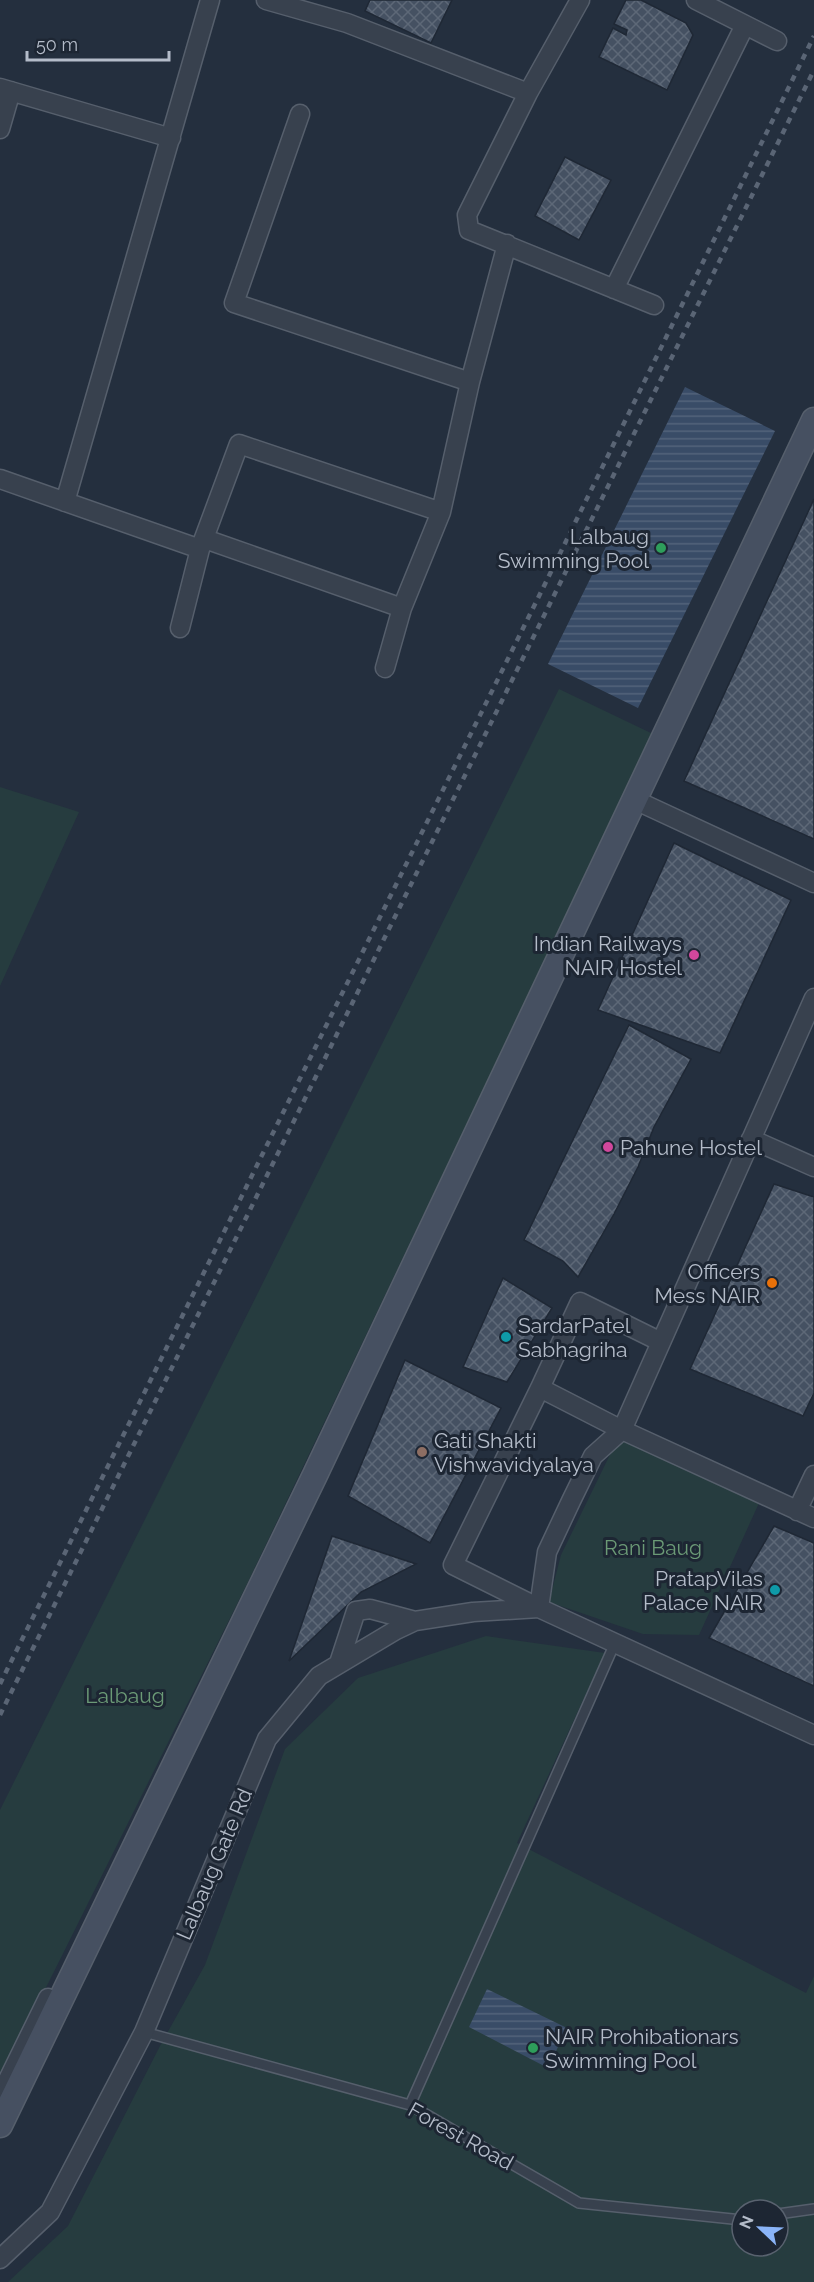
<svg xmlns="http://www.w3.org/2000/svg" width="814" height="2282" viewBox="0 0 814 2282" font-family="Raleway,sans-serif">
	<style>
		.green { fill: #263c3f; fill-rule: evenodd }
		.water { fill: url(#water-rules) }
		.building { fill: url(#building-cross-hatch); stroke: #1f2835; stroke-width: 1.5 }
		.lines { fill: none; stroke-linecap: round; stroke-linejoin: round }
		.lane-casing { stroke: #565f6c; stroke-width: 12 }
		.street-casing { stroke: #565f6c; stroke-width: 21 }
		.secondary-casing { stroke: #565f6c; stroke-width: 27 }
		.lane { stroke: #38414e; stroke-width: 9 }
		.street { stroke: #38414e; stroke-width: 18 }
		.secondary { stroke: #465061; stroke-width: 24 }
		.rail { stroke: #5a6575; stroke-width: 4.5; stroke-dasharray: 6 6; stroke-linecap: butt }
		.leisure-dot { fill: #2e9e5b; stroke: #1d2633; stroke-width: 2 }
		.hotel-dot { fill: #d1479c; stroke: #1d2633; stroke-width: 2 }
		.food-dot { fill: #e8710a; stroke: #1d2633; stroke-width: 2 }
		.culture-dot { fill: #0f9aa8; stroke: #1d2633; stroke-width: 2 }
		.education-dot { fill: #8d6e63; stroke: #1d2633; stroke-width: 2 }
		.labels { text-anchor: middle; dominant-baseline: central; stroke-width: 6; stroke-linejoin: round; paint-order: stroke }
		.poi-label { font-size: 21px; fill: #b4bcc9; stroke: #1d2633; text-anchor: end }
		.park-label { font-size: 21px; fill: #6b9a76; stroke: #1d2633 }
		.street-label { font-size: 21px; fill: #b4bcc9; stroke: #1d2633 }
	</style>
	<defs>
		<pattern id="water-rules" width="6" height="5" patternUnits="userSpaceOnUse" patternTransform="scale(1.5)"><rect width="6" height="5" fill="#394c67"/><path d="M0 2.5h6" fill="none" stroke="#53647b"/></pattern>
		<pattern id="building-cross-hatch" width="8" height="8" patternUnits="userSpaceOnUse" patternTransform="scale(1.5)"><rect width="8" height="8" fill="#455162"/><path d="M0 0l8 8M0 8l8-8" fill="none" stroke="#5d6877"/></pattern>
	</defs>
	<rect width="100%" height="100%" fill="#242f3e"/>
	<path class="green" d="M 559,689 L 653,734 L 248,1582 L 0,2080 L 0,1810 Z
		M 0,787 L 79,812 L 0,986 Z
		M 622,1430 L 759,1503 L 699,1635 L 643,1634 L 549,1602 L 561,1555 Z
		M 486,1636 L 605,1653 L 517,1843 L 806,1993 L 814,1976 L 814,2282 L 8,2282 L 68,2226 L 160,2046 L 205,1965 L 285,1749 L 358,1678 ZM 742,2210 L 778,2210 L 778,2246 L 742,2246 Z"/>
	<path class="water" d="M 685,387 L 775,431 L 638,708 L 548,664 Z
		M 487,1989 L 567,2028 L 548,2068 L 469,2027 Z"/>
	<path class="building" d="M 370,0 L 452,0 L 431,43 L 365,11 Z
		M 626,0 L 641,0 L 686,23 L 693,35 L 667,90 L 599,57 L 613,28 L 626,35 L 627,30 L 614,24 Z
		M 565,157 L 611,180 L 579,240 L 535,216 Z
		M 814,499 L 814,839 L 684,781 Z
		M 674,843 L 791,900 L 720,1053 L 598,1010 Z
		M 629,1025 L 691,1059 L 654,1127 L 638,1167 L 614,1214 L 578,1277 L 563,1261 L 524,1240 Z
		M 774,1184 L 814,1197 L 814,1393 L 803,1416 L 690,1369 Z
		M 503,1278 L 552,1308 L 507,1382 L 463,1367 Z
		M 405,1360 L 501,1408 L 430,1543 L 348,1496 Z
		M 774,1526 L 814,1543 L 814,1686 L 709,1638 Z
		M 332,1536 L 416,1564 L 361,1592 L 289,1661 Z"/>
	<g class="lines">
		<defs>
			<path id="lane" d="M 144,2032 L 410,2105 L 579,2203 L 742,2220
				M 410,2105 L 615,1643
				M 778,2214 L 814,2209"/>
			<path id="street" d="M 266,0 L 347,23 L 528,93
				M 580,0 L 528,93 L 467,215 L 469,230 L 654,305
				M 696,0 L 777,41
				M 0,88 L 171,138
				M 300,114 L 234,303 L 470,382
				M 0,129 L 11,91
				M 614,289 L 745,25
				M 0,479 L 200,549
				M 65,502 L 210,0
				M 205,539 L 402,608
				M 180,628 L 200,549 L 239,444 L 441,512
				M 385,668 L 402,608 L 441,512 L 470,382 L 507,244
				M 635,800 L 814,883
				M 814,998 L 622,1430 L 814,1518
				M 751,1139 L 814,1167
				M 540,1388 L 580,1302 L 661,1342
				M 797,1511 L 814,1475
				M 539,1608 L 547,1552 L 571,1501 L 593,1456 L 622,1430 L 540,1388 L 453,1565 L 539,1608 L 814,1735
				M 339,1663 L 356,1611 L 370,1609 L 415,1621
				M 0,2096 L 48,1998
				M 0,2259 L 50,2212 L 144,2032 L 267,1739 L 319,1676 L 396,1630 L 415,1621 L 473,1612 L 539,1608"/>
			<path id="secondary" d="M 0,2125 L 315,1475 L 814,420"/>
		</defs>
		<use href="#lane" class="lane-casing"/>
		<use href="#street" class="street-casing"/>
		<use href="#secondary" class="secondary-casing"/>
		<use href="#lane" class="lane"/>
		<use href="#street" class="street"/>
		<use href="#secondary" class="secondary"/>
		<path class="rail" d="M 0,1684 L 545,584 L 814,36
			M 0,1715 L 814,70"/>
	</g>
	<g class="leisure-dot">
		<circle cx="661" cy="548" r="6"/>
		<circle cx="533" cy="2048" r="6"/>
	</g>
	<g class="hotel-dot">
		<circle cx="694" cy="955" r="6"/>
		<circle cx="608" cy="1147" r="6"/>
	</g>
	<circle class="food-dot" cx="772" cy="1283" r="6"/>
	<g class="culture-dot">
		<circle cx="506" cy="1337" r="6"/>
		<circle cx="775" cy="1590" r="6"/>
	</g>
	<circle class="education-dot" cx="422" cy="1452" r="6"/>
	<g class="labels">
		<g class="poi-label">
			<text x="649" y="536">Lalbaug<tspan x="649" dy="24">Swimming Pool</tspan></text>
			<text x="682" y="943">Indian Railways<tspan x="682" dy="24">NAIR Hostel</tspan></text>
			<text x="620" y="1147" text-anchor="start">Pahune Hostel</text>
			<text x="760" y="1271">Officers<tspan x="760" dy="24">Mess NAIR</tspan></text>
			<text x="518" y="1325" text-anchor="start">SardarPatel<tspan x="518" dy="24">Sabhagriha</tspan></text>
			<text x="434" y="1440" text-anchor="start">Gati Shakti<tspan x="434" dy="24">Vishwavidyalaya</tspan></text>
			<text x="763" y="1578">PratapVilas<tspan x="763" dy="24">Palace NAIR</tspan></text>
			<text x="545" y="2036" text-anchor="start">NAIR Prohibationars<tspan x="545" dy="24">Swimming Pool</tspan></text>
		</g>
		<g class="park-label">
			<text x="653" y="1547">Rani Baug</text>
			<text x="125" y="1695">Lalbaug</text>
		</g>
		<g class="street-label">
			<text transform="translate(214 1864) rotate(-67)">Lalbaug Gate Rd</text>
			<text transform="translate(461 2136) rotate(29)">Forest Road</text>
		</g>
	</g>
	<g transform="translate(760 2228) rotate(293)"><circle r="28" fill="#1d2633" stroke="#59626f" stroke-width="1.5"/>
	<path d="M0-4.5L10 22L0 15L-10 22Z" fill="#8ab4f8"/>
	<text y="-9" font-size="16" font-weight="bold" text-anchor="middle" fill="#b4bcc9">N</text>
	</g>
	<path d="M27 51v9h142v-9" fill="none" stroke="#b4bcc9" stroke-width="3"/>
	<text x="36" y="51" font-size="18" fill="#b4bcc9" stroke="#1d2633" stroke-width="4.5" paint-order="stroke">50 m</text>
</svg>
